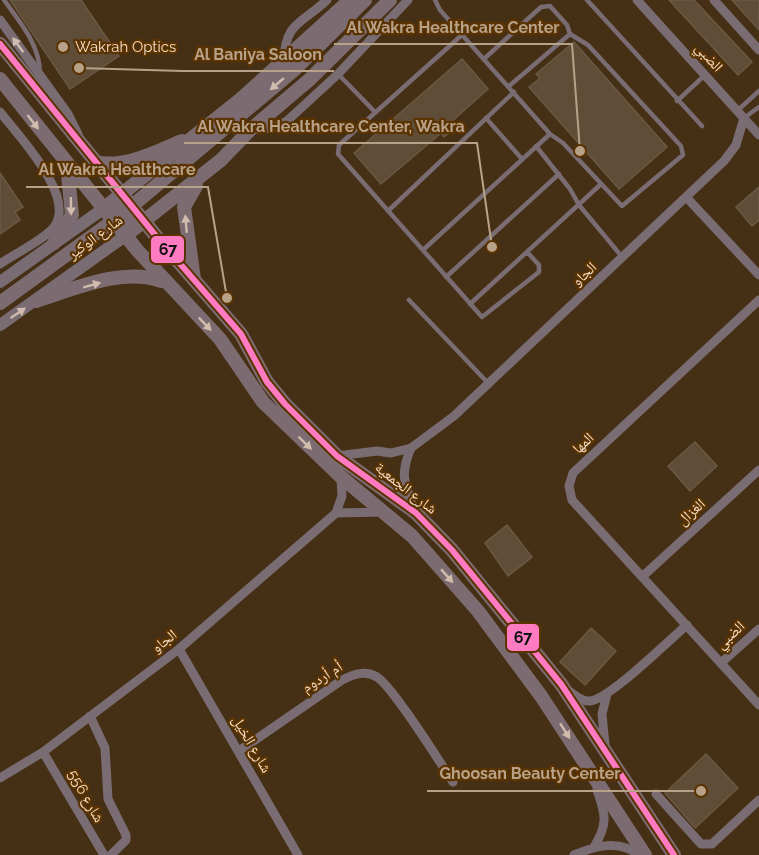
<svg xmlns="http://www.w3.org/2000/svg" width="759" height="855" viewBox="0 0 759 855" font-family="Raleway,'Noto Naskh Arabic',sans-serif">
	<style>
		.building { fill: #5f4d38; stroke: #6b5944; stroke-width: 1.5 }
		.lines { fill: none; stroke-linecap: round; stroke-linejoin: round }
		.service { stroke: #796c73; stroke-width: 4.5 }
		.minor { stroke: #796c73; stroke-width: 9 }
		.tertiary { stroke: #796c73; stroke-width: 12 }
		.secondary { stroke: #7c6c71; stroke-width: 14 }
		.bus-1-casing { stroke: #5a3301; stroke-width: 10 }
		.bus-1 { stroke: #fe7ac1; stroke-width: 6 }
		.oneway { fill: #d0bcae }
		.oneway2 { fill: #d1bcad }
		.poi-dot { fill: #b8a189; stroke: #5a3301; stroke-width: 2 }
		.labels { text-anchor: middle; dominant-baseline: central; stroke-width: 4.5; stroke-linejoin: round; paint-order: stroke }
		.poi-label { font-size: 15px; fill: #f6dec7; stroke: #5a3301; text-anchor: start }
		.street-label { font-size: 15px; fill: #f6dec7; stroke: #5a3301 }
		.leader { fill: none; stroke: #b8a189; stroke-width: 2 }
		.callout-dot { fill: #b8a189; stroke: #5a3301; stroke-width: 2 }
		.callout-label { font-size: 16px; text-anchor: middle; font-weight: bold; fill: #b8a189; stroke: #5a3301; stroke-width: 4.5; stroke-linejoin: round; paint-order: stroke }
		.line-badge { stroke: #5a3301; stroke-width: 2 }
		.pale-badge-label { font-size: 16px; text-anchor: middle; font-weight: bold; fill: #111 }
	</style>
	<rect width="100%" height="100%" fill="#463015"/>
	<path class="building" d="M 10,0 L 81,0 L 119,56 L 70,89 Z
		M 669,0 L 694,0 L 752,62 L 738,75 Z
		M 732,0 L 759,0 L 759,30 Z
		M 574,42 L 667,147 L 619,189 L 529,87 L 540,78 L 536,74 Z
		M 462,59 L 488,89 L 450,123 L 455,128 L 444,137 L 441,133 L 381,184 L 354,153 Z
		M 0,173 L 23,207 L 15,212 L 20,220 L 0,234 Z
		M 759,187 L 759,220 L 752,226 L 736,207 Z
		M 695,442 L 717,466 L 690,491 L 668,466 Z
		M 507,525 L 532,557 L 508,576 L 485,543 Z
		M 591,628 L 616,651 L 585,685 L 560,662 Z
		M 706,754 L 738,788 L 695,828 L 665,793 Z"/>
	<g class="lines">
		<path class="service" d="M 4,0 C 20,22 39,44 40,72
			M 435,0 L 440,10 L 550,134 L 563,143 L 622,206 L 683,155 L 681,146 L 588,45 L 570,34 L 567,25 L 550,6 L 541,7 L 485,58
			M 587,0 L 702,126
			M 463,34 L 339,145 L 338,154 L 482,317 L 539,272 L 539,265 L 528,253
			M 338,74 L 375,112
			M 509,86 L 570,34
			M 677,101 L 705,75
			M 737,111 L 759,91
			M 486,118 L 522,159
			M 744,118 L 759,107
			M 536,146 L 570,189 L 579,205 L 623,258
			M 388,211 L 514,92
			M 423,250 L 550,134
			M 446,277 L 559,174
			M 409,300 L 488,383
			M 470,304 L 600,185"/>
		<path class="minor" d="M 637,0 L 759,135
			M 714,0 L 759,50
			M 0,20 L 68,114 L 78,134
			M 284,60 C 285,22 303,23 327,0
			M 0,112 C 18,135 77,197 54,227 C 44,240 14,254 0,264
			M 250,130 L 271,128 L 287,121 L 338,74 L 408,0
			M 687,198 L 759,275
			M 759,300 L 573,473 L 569,486 L 572,500 L 759,705
			M 411,448 C 399,476 405,484 415,511
			M 337,456 L 377,451 L 391,453 L 411,448 L 454,416 L 724,161 L 736,145 L 744,118
			M 336,513 L 384,512
			M 643,576 L 759,470
			M 179,649 L 298,855
			M 721,663 L 759,629
			M 569,691 C 575,696 583,702 590,701 C 609,700 670,639 687,625
			M 90,716 L 105,748 L 108,799 L 126,835 L 126,840 L 111,855
			M 605,745 L 602,714 L 607,694
			M 239,751 L 342,680 C 354,674 365,670 377,677 C 393,687 439,761 453,782
			M 43,752 L 104,855
			M 0,778 L 43,752 L 179,649 L 336,513 L 342,496 L 341,478
			M 656,794 L 701,844 L 712,844 L 759,800
			M 594,847 C 608,824 606,815 597,790
			M 574,855 C 595,846 619,839 639,855"/>
		<path class="tertiary" d="M 0,282 L 103,209
			M 0,325 L 125,236"/>
		<path class="secondary" d="M 0,44 L 156,236 L 241,334 L 267,382 L 285,404 L 337,456 L 416,513 L 452,550 L 561,684 L 674,855
			M 0,79 L 137,250 L 220,339 L 263,402 L 340,476 L 412,536 L 478,611 L 541,696 L 645,855
			M 95,162 C 124,169 156,152 182,141
			M 103,209 L 241,99 L 350,0
			M 125,236 L 221,160 L 250,130 L 309,80 L 390,0
			M 125,236 L 127,219 L 132,206 L 294,70 L 365,0
			M 54,243 L 72,215 L 67,164
			M 194,279 L 184,207 L 196,186
			M 36,301 C 74,289 123,267 161,281
			M 0,303 L 113,221 L 122,193"/>
		<defs>
			<path id="bus-1" d="M 0,44 L 156,236 L 241,334 L 267,382 L 285,404 L 337,456 L 416,513 L 452,550 L 561,684 L 674,855"/>
		</defs>
		<use href="#bus-1" class="bus-1-casing"/>
		<use href="#bus-1" class="bus-1"/>
	</g>
	<defs><path id="oneway-solid" d="M-6-.8H1V-3.2L6.5 0L1 3.2V.8H-6Z" transform="scale(1.5)"/></defs>
	<g class="oneway">
		<use href="#oneway-solid" transform="translate(18 45) rotate(-126)"/>
		<use href="#oneway-solid" transform="translate(18 313) rotate(-34)"/>
	</g>
	<g class="oneway2">
		<use href="#oneway-solid" transform="translate(277 84) rotate(139)"/>
		<use href="#oneway-solid" transform="translate(33 122) rotate(52)"/>
		<use href="#oneway-solid" transform="translate(71 206) rotate(89)"/>
		<use href="#oneway-solid" transform="translate(186 224) rotate(-95)"/>
		<use href="#oneway-solid" transform="translate(92 285) rotate(-15)"/>
		<use href="#oneway-solid" transform="translate(205 324) rotate(46)"/>
		<use href="#oneway-solid" transform="translate(305 443) rotate(44)"/>
		<use href="#oneway-solid" transform="translate(447 576) rotate(49)"/>
		<use href="#oneway-solid" transform="translate(565 731) rotate(57)"/>
	</g>
	<circle class="poi-dot" cx="63" cy="47" r="6"/>
	<g class="labels">
		<g class="poi-label">
			<text x="75" y="47">Wakrah Optics</text>
		</g>
		<g class="street-label">
			<text transform="translate(709 57) rotate(48)">الضبي</text>
			<text transform="translate(95 237) rotate(-36)">شارع الوكير</text>
			<text transform="translate(584 274) rotate(-43)">الجاو</text>
			<text transform="translate(583 443) rotate(-43)">المها</text>
			<text transform="translate(406 488) rotate(38)">شارع الجمعية</text>
			<text transform="translate(691 512) rotate(-42)">الغزال</text>
			<text transform="translate(730 635) rotate(-43)">الضبي</text>
			<text transform="translate(164 641) rotate(-38)">الجاو</text>
			<text transform="translate(322 677) rotate(-32)">أم أردوم</text>
			<text transform="translate(252 744) rotate(60)">شارع الخيل</text>
			<text transform="translate(86 796) rotate(60)">شارع 556</text>
		</g>
	</g>
	<path class="leader" d="M580 151L572 44H334M79 68L182 71H334M492 247L477 143H184M227 298L208 187H26M701 791L633 791H427"/>
	<g class="callout-dot">
		<circle cx="580" cy="151" r="6"/>
		<circle cx="79" cy="68" r="6"/>
		<circle cx="492" cy="247" r="6"/>
		<circle cx="227" cy="298" r="6"/>
		<circle cx="701" cy="791" r="6"/>
	</g>
	<g class="callout-label">
		<text x="453" y="33">Al Wakra Healthcare Center</text>
		<text x="258" y="60">Al Baniya Saloon</text>
		<text x="331" y="132">Al Wakra Healthcare Center, Wakra</text>
		<text x="117" y="175">Al Wakra Healthcare</text>
		<text x="530" y="779">Ghoosan Beauty Center</text>
	</g>
	<g class="line-badge">
		<rect x="150" y="235" width="35" height="29" rx="6" fill="#fe7ac1"/>
		<rect x="506" y="623" width="34" height="29" rx="6" fill="#fe7ac1"/>
	</g>
	<g class="pale-badge-label">
		<text x="168" y="255">67</text>
		<text x="523" y="643">67</text>
	</g>
</svg>
